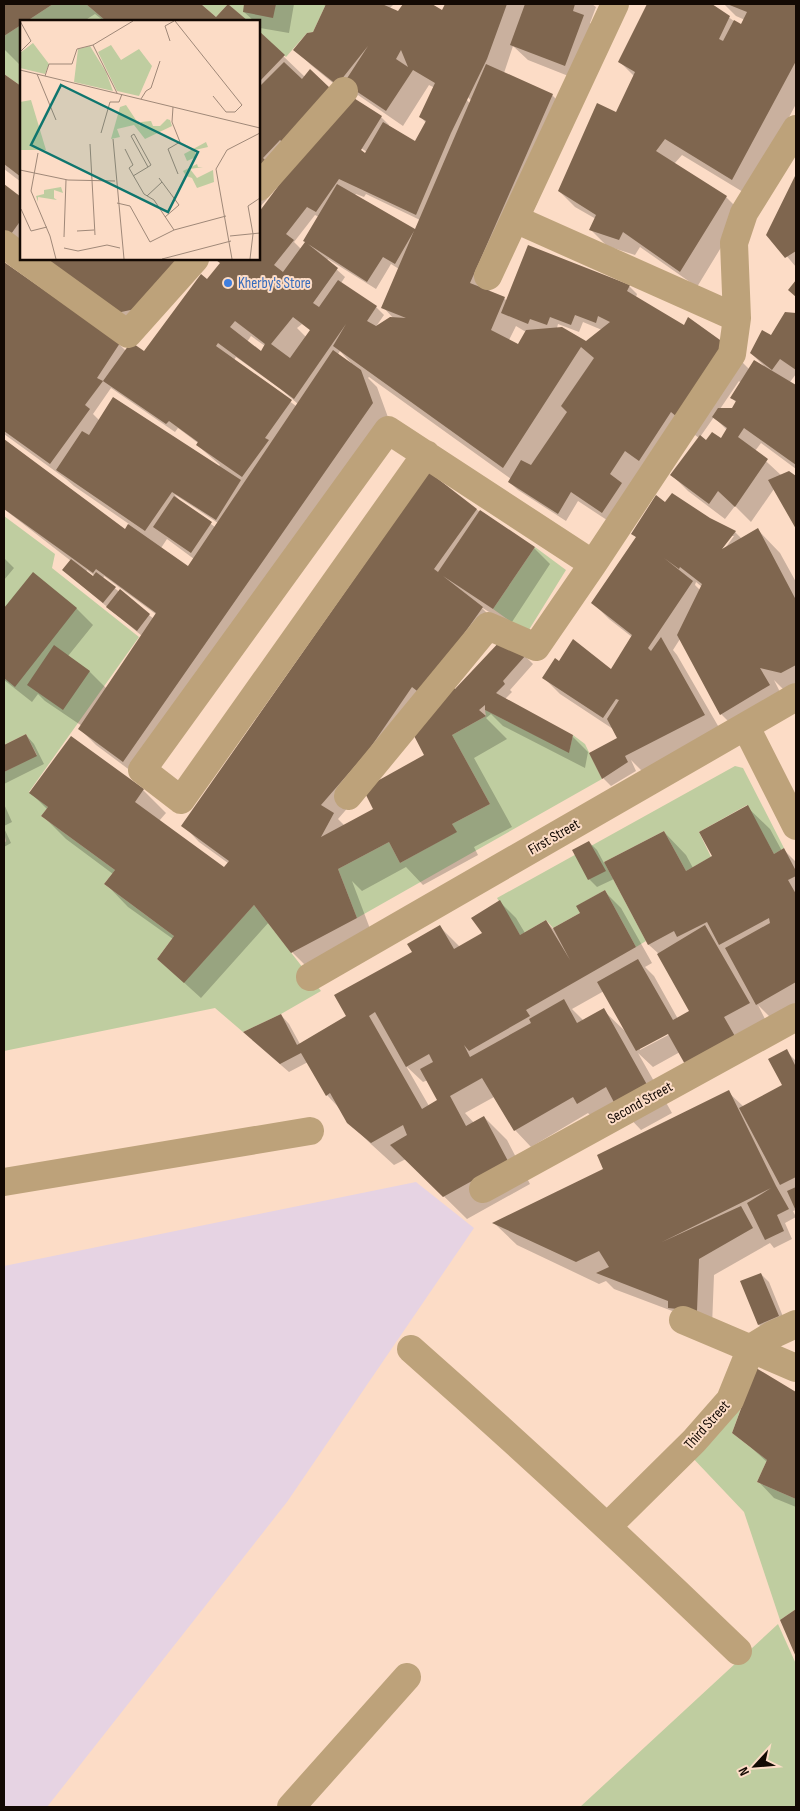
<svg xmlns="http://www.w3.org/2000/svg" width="800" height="1811" viewBox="0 0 800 1811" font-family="'Sofia Sans Condensed',sans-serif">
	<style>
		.industrial { fill: #e6d3e3 }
		.green { fill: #bfcda0 }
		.shadow { fill: #0003; fill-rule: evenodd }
		.building { fill: #7f664f; fill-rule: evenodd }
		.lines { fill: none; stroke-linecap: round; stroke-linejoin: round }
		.minor { stroke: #bda27a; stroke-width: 28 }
		.shop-dot { fill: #3f7fe0; stroke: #fcdcc6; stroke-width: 2 }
		.labels { text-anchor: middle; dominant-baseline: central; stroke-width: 4; stroke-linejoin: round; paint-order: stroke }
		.shop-label { font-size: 15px; fill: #366cbe; stroke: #fcdcc6; text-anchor: start }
		.street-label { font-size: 15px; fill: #130903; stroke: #fcdcc6 }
		.inset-road { fill: none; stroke: #9f8878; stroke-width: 1 }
		.view { fill: #0f766e; fill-opacity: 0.15; stroke: #0f766e; stroke-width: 2.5 }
		.inset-edge { fill: none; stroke: #130903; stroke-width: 2.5 }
	</style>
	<rect width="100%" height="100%" fill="#fcdcc6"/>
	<path class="industrial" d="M 416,1182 L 474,1228 L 287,1502 L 47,1807 L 4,1807 L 4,1266 Z"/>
	<path class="green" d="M 53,4 L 86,4 L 106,21 L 27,21 Z
		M 201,4 L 228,4 L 216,17 Z
		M 228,4 L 326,4 L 313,32 L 307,33 L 286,57 L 259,32 L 259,21 L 247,21 Z
		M 21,25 L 21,86 L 4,74 L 4,36 Z
		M 4,516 L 55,554 L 52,568 L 139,637 L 29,792 L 48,807 L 41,816 L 115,870 L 104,884 L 174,936 L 157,959 L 184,982 L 254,905 L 321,991 L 281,1014 L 243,1032 L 215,1008 L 4,1051 L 4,844 L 6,841 L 4,833 L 4,772 L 37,755 L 26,734 L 4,745 Z
		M 535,547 L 566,570 L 527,633 L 493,609 Z
		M 485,710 L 569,752 L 573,735 L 585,744 L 602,779 L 357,918 L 338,869 L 389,842 L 400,863 L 456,832 L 452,824 L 490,804 L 452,735 L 486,716 Z
		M 735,766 L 743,768 L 784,848 L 774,854 L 747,805 L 699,832 L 711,857 L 686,871 L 664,831 L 604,862 L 646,941 L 636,947 L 605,890 L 577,906 L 580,913 L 553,928 L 546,920 L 520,935 L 497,898 Z
		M 745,1397 L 732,1433 L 767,1460 L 757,1482 L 796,1499 L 796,1609 L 780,1620 L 744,1512 L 689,1454 Z
		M 778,1624 L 796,1664 L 796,1807 L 580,1807 Z"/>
	<path class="shadow" d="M 4,4 L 199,4 L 216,18 L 228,5 L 246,21 L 104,21 L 95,14 L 84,21 L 21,21 L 21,62 L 19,64 L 4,49 Z
		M 245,4 L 294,4 L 289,33 L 260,28 L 259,21 L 254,21 L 244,12 Z
		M 322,4 L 394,4 L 390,8 L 398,13 L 404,4 L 429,4 L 442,12 L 447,4 L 592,4 L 596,7 L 590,23 L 599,32 L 581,81 L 528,60 L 513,46 L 504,73 L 552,95 L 575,118 L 524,232 L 516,228 L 489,292 L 504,298 L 507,301 L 629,286 L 637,294 L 636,297 L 685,327 L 726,346 L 750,370 L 764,366 L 751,353 L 771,336 L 786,314 L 796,314 L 796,374 L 790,382 L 796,386 L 796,469 L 761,443 L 755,451 L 782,476 L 789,473 L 796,477 L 796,527 L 774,489 L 751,522 L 735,506 L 725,519 L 688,491 L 672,475 L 699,438 L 687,429 L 619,528 L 578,501 L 566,521 L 518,490 L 509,482 L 511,479 L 369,377 L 368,378 L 377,387 L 389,420 L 139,777 L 96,745 L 80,729 L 82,726 L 45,701 L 38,694 L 32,702 L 4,680 L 4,610 L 33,574 L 77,609 L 93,625 L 68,656 L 89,671 L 107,689 L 142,636 L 63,570 L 71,561 L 4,509 L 4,440 L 125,530 L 129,524 L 74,486 L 66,479 L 4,434 L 4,264 L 119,344 L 126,351 L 149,356 L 212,284 L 221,263 L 218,260 L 219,259 L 259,259 L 259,214 L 281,185 L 259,191 L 259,33 L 305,77 L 330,90 L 350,97 L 311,65 L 295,49 L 314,33 L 326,6 ZM 429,85 L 435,88 L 421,117 L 426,123 L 415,142 L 389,126 L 389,125 L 381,117 L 354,100 L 358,95 L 403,126 ZM 467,96 L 475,105 L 473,107 L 467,100 ZM 338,133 L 367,152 L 366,154 ZM 356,194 L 364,197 L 366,194 L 420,220 L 415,231 L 354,196 ZM 315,215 L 319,217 L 302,250 L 294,242 ZM 328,259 L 376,289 L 391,264 L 399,269 L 383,307 L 394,319 L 375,328 L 384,315 L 376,307 L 341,283 L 345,277 L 327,261 ZM 583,322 L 602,330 L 586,342 L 557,328 L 558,324 L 579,332 ZM 302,324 L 311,331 L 306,337 L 297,328 ZM 516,326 L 526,332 L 519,345 L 509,340 ZM 251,336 L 265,346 L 261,352 L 247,342 ZM 340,351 L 351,363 L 350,364 L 338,354 ZM 236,357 L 282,390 L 298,404 L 296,406 L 234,360 ZM 739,381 L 741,383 L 732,398 L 737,403 L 732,410 L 720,409 ZM 111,388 L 175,432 L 178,428 L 198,443 L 197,445 L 220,465 L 218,467 L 100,421 L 93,414 ZM 714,417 L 727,430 L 722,439 L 706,442 L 700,437 ZM 174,494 L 218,523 L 215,527 L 181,502 ZM 167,539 L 194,559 L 188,568 L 161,548 ZM 87,570 L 95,576 L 93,578 L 86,572 ZM 104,576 L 157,615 L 154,619 L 103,579 Z
		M 648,4 L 710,4 L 741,26 L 745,20 L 736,16 L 724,4 L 796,4 L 796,104 L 748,195 L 682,155 L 674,164 L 726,197 L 742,213 L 697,287 L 640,247 L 635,255 L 607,246 L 591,230 L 596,219 L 575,207 L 559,191 L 617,114 L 634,76 L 620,62 Z
		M 4,76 L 21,88 L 21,182 L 4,169 Z
		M 796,177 L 796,267 L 768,234 Z
		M 4,186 L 21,198 L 21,249 L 4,237 Z
		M 259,191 L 267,199 L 259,208 Z
		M 50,259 L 101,260 L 211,259 L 151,325 L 129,330 L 48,260 Z
		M 665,504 L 710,519 L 735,532 L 742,539 L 758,530 L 780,553 L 796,582 L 796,693 L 784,690 L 774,680 L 785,702 L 737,730 L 721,714 L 680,639 L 673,650 L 677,655 L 721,731 L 643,772 L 631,760 L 636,771 L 611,786 L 603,778 L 618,739 L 613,729 L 560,694 L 544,678 L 560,662 L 612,670 L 632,637 L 609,619 L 593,603 L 637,538 L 632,533 ZM 731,536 L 734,536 L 721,554 L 719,553 ZM 696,582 L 702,587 L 700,590 L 695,585 Z
		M 476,509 L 534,548 L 550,564 L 510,625 L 481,607 L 498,624 L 453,688 L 456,691 L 525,656 L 533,664 L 510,690 L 512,692 L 505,699 L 572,736 L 588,752 L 585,768 L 503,726 L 491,714 L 486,718 L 507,739 L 474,758 L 512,827 L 474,847 L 478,855 L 423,885 L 406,867 L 362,891 L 352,881 L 372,934 L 308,968 L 292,952 L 269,922 L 201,998 L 158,959 L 173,939 L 128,907 L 106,884 L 113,874 L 66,839 L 43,816 L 48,810 L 31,793 L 143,790 L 166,813 L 159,821 L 224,869 L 228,863 L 199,842 L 183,825 ZM 418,693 L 426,756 L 365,788 ZM 364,789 L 375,809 L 345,826 L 338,819 Z
		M 4,558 L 14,568 L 4,580 Z
		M 26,735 L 34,744 L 44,764 L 4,784 L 4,746 Z
		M 4,804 L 12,822 L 4,826 Z
		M 747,807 L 770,829 L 782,851 L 784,850 L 796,862 L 796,1007 L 773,1020 L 758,1005 L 765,1019 L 739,1034 L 680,1052 L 653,1067 L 638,1053 L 672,1113 L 641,1130 L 624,1112 L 600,1126 L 588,1113 L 531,1147 L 515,1130 L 494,1097 L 465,1113 L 474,1123 L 484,1117 L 507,1140 L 530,1184 L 467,1219 L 406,1159 L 394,1165 L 372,1145 L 348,1122 L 341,1110 L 327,1095 L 308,1062 L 289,1072 L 252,1040 L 281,1015 L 289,1024 L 300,1044 L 348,1017 L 439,926 L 460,947 L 484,934 L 500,902 L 516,918 L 525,933 L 546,921 L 553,929 L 581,913 L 605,892 L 621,908 L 652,963 L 645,967 L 654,976 L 678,1019 L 691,1011 L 659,954 L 649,945 L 614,879 L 597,887 L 589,879 L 589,842 L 597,850 L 604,863 L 664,832 L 686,855 L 693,868 L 714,857 ZM 604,991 L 626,1032 L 603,1010 L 584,1021 L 572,1009 ZM 673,1030 L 674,1032 L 640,1050 L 640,1047 ZM 406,1066 L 423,1082 L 428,1080 L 442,1106 L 429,1106 Z
		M 4,828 L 11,843 L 4,847 Z
		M 786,1051 L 796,1061 L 796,1210 L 793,1211 L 796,1217 L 785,1223 L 792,1239 L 774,1248 L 770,1243 L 714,1275 L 712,1326 L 614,1289 L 606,1281 L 599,1284 L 517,1245 L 494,1223 L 605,1169 L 728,1092 L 744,1107 L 784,1085 Z
		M 761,1274 L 769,1282 L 786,1324 L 768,1333 L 759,1325 L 742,1282 Z
		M 756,1370 L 796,1394 L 796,1507 L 774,1498 L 758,1481 L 767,1462 L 734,1432 Z"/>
	<path class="building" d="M 4,4 L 53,4 L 27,21 L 21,21 L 21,25 L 4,36 Z
		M 86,4 L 201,4 L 216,17 L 228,4 L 248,21 L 106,21 Z
		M 244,4 L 276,4 L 273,18 L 243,12 Z
		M 326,4 L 382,4 L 398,11 L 403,4 L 432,4 L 442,10 L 445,4 L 507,4 L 487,59 L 451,133 L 416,215 L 339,179 L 316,212 L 307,207 L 286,234 L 294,240 L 274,265 L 283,272 L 305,242 L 303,241 L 337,184 L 415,229 L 486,64 L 553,94 L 470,283 L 505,297 L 491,330 L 518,344 L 526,330 L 562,327 L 586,341 L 610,322 L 598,316 L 596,323 L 575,315 L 571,325 L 550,317 L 547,325 L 530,319 L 528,324 L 501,313 L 528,245 L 630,285 L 627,291 L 684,325 L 688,317 L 727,345 L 677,417 L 671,412 L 639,461 L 625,451 L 610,474 L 622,483 L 602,513 L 571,492 L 558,514 L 508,482 L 521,460 L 531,465 L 567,412 L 561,406 L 594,358 L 581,347 L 503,468 L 333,346 L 346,324 L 294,399 L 218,343 L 216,346 L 292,400 L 265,438 L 269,440 L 242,477 L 196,445 L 198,442 L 169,421 L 166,424 L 103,381 L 131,342 L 144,351 L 201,274 L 207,279 L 220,263 L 216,260 L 217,259 L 259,259 L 259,212 L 302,154 L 349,95 L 382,116 L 361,150 L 365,153 L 383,122 L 415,141 L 426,121 L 419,117 L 435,83 L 413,70 L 386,111 L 344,83 L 368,46 L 337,85 L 293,50 L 307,33 L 313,32 ZM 401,50 L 408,67 L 396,59 ZM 414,231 L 381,308 L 406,318 L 390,317 L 376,326 L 367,321 L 377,306 L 338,280 L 319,307 L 313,303 L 338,268 L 308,244 L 367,282 L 383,257 L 395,264 ZM 293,317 L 310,330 L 290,358 L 271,344 ZM 235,321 L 265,344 L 261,351 L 230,327 Z
		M 525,4 L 575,4 L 573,11 L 584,15 L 565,66 L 510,45 Z
		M 647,4 L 712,4 L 730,16 L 719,39 L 723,41 L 734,20 L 741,24 L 747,12 L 727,4 L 796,4 L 796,61 L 732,180 L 665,139 L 656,151 L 727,196 L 680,272 L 623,232 L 619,240 L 589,230 L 596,215 L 558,191 L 597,103 L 616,112 L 635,72 L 618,62 Z
		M 259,31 L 285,55 L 259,82 Z
		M 284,62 L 302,79 L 310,69 L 331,89 L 285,144 L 280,140 L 263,158 L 269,164 L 259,175 L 259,87 Z
		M 4,74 L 21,86 L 21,177 L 4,164 Z
		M 796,174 L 796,251 L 785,258 L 766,235 Z
		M 4,184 L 21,197 L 21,220 L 9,237 L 4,233 Z
		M 48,259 L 181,259 L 135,309 L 112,314 L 47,260 Z
		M 4,262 L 120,343 L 97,378 L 103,381 L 85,405 L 90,409 L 50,464 L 4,431 Z
		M 796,280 L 796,297 L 788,290 Z
		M 785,312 L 796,313 L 796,370 L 780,359 L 772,370 L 750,353 L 762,330 L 771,335 Z
		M 333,350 L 361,370 L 373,403 L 123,762 L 78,729 L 156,613 L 96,569 L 93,573 L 4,509 L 4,439 L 125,529 L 128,524 L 188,566 Z
		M 754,360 L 796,385 L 796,465 L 744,428 L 738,437 L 768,459 L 735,507 L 718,491 L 709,504 L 670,475 L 700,435 L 706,440 L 712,432 L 721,438 L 727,428 L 712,417 L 718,408 L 732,408 L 736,401 L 730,398 Z
		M 113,397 L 241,480 L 216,520 L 172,492 L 145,531 L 56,470 L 82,431 L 89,435 Z
		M 789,471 L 796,476 L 796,529 L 768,480 Z
		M 429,472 L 477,509 L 434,569 L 438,572 L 480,510 L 535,547 L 493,609 L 443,576 L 483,607 L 421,694 L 412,687 L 368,751 L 321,805 L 334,813 L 321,837 L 373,809 L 363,789 L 424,755 L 411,730 L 451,685 L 455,689 L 504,637 L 526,655 L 503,681 L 505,684 L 496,693 L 573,735 L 569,753 L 485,710 L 485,705 L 479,710 L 486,716 L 452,735 L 490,804 L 452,824 L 457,832 L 400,863 L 389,842 L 338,869 L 357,918 L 291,953 L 254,905 L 184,983 L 157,959 L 174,936 L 104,884 L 115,870 L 41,816 L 48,807 L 29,793 L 71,736 L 144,789 L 135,802 L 224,867 L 229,861 L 181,826 Z
		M 672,493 L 710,518 L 736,531 L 722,549 L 758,528 L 796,600 L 796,665 L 781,673 L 760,668 L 770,685 L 720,715 L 677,635 L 702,584 L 680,567 L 679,569 L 664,558 L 693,581 L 648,648 L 651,651 L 661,637 L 705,715 L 625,756 L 628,762 L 602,779 L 589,753 L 617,738 L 607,719 L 619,700 L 616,699 L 603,718 L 542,678 L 555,658 L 559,661 L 573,639 L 611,669 L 632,635 L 591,603 L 636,537 L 631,534 L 656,495 L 665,502 Z
		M 174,496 L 212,522 L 191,553 L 153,527 Z
		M 71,559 L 93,576 L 96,572 L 116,587 L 103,603 L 62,570 Z
		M 33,572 L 77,608 L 15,687 L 4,678 L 4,608 Z
		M 120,589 L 150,614 L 137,631 L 106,607 Z
		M 54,645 L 90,671 L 63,710 L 27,685 Z
		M 26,734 L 37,756 L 4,772 L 4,745 Z
		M 748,805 L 774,854 L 784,848 L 796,871 L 796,876 L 788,880 L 796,894 L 796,982 L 756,1005 L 725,948 L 770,923 L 769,918 L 719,945 L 707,922 L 677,937 L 674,931 L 648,945 L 604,862 L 664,831 L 686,871 L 712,856 L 699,832 Z
		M 589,841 L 606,871 L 588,880 L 572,850 Z
		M 605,890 L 636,947 L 526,1010 L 530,1016 L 469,1051 L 464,1045 L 470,1057 L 531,1023 L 529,1019 L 564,999 L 577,1023 L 604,1008 L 650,1090 L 617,1108 L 606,1087 L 577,1104 L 573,1097 L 514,1131 L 482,1078 L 450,1096 L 466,1126 L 484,1116 L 508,1161 L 443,1197 L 390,1145 L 407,1135 L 403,1125 L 371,1143 L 347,1123 L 330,1093 L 326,1096 L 301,1053 L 280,1064 L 243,1032 L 281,1014 L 297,1045 L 346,1016 L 334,995 L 412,952 L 407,944 L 440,925 L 454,949 L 482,933 L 471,918 L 500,900 L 520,935 L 546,920 L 570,960 L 553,928 L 580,913 L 576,906 ZM 375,1012 L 406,1067 L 429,1054 L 433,1062 L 420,1069 L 437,1100 L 422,1109 L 369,1016 Z
		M 705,925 L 750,1003 L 724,1017 L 736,1038 L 686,1066 L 668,1034 L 636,1051 L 597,982 L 638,959 L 673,1020 L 689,1011 L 657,954 Z
		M 787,1049 L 796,1067 L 796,1177 L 780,1185 L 739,1108 L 782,1085 L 768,1059 Z
		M 729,1090 L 776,1186 L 789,1209 L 777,1215 L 784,1231 L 765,1240 L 747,1203 L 771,1188 L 662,1242 L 741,1206 L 753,1228 L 699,1259 L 697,1311 L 668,1308 L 668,1301 L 596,1273 L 609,1267 L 599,1251 L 576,1262 L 492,1223 L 603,1169 L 597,1155 Z
		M 796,1187 L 796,1211 L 787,1191 Z
		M 761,1273 L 779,1316 L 758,1325 L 740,1281 Z
		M 756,1368 L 796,1392 L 796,1499 L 757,1482 L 767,1460 L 732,1433 Z
		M 796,1609 L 796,1657 L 780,1620 Z"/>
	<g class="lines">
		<path class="minor" d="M 259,187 L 344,91
			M 515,219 L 737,318
			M 4,244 L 21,257
			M 24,259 L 128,334 L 195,259
			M 488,276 L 615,4
			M 426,454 L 181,800 L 142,770 L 388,430 C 457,475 525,520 593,564
			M 746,727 L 796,826
			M 348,796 L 488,626 L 536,647 L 593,564 L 732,354 L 737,318 L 734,243 L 744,213 L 796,129
			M 310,977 L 796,697
			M 4,1182 L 310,1131
			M 483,1189 L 796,1017
			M 683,1320 L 796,1368
			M 411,1349 C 522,1447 631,1548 738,1651
			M 608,1526 L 694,1441 L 730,1400 L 751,1348 L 772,1335 L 796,1324
			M 291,1807 L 407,1677"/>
	</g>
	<circle class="shop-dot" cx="228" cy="283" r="5"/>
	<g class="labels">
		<g class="shop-label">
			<text x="238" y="283">Kherby's Store</text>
		</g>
		<g class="street-label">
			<text transform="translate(554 837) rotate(-30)">First Street</text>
			<text transform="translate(640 1103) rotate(-29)">Second Street</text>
			<text transform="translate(707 1425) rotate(-48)">Third Street</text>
		</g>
	</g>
	<g transform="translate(20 20)">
		<rect width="240" height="240" fill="#fcdcc6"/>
		<path d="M 13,23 L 29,44 L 25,54 L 0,48 L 0,33 ZM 91,25 L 101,40 L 119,29 L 132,46 L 119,76 L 97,71 L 78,32 ZM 70,26 L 86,52 L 93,71 L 54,62 L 58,29 ZM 11,80 L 26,130 L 0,130 L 0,82 ZM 106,85 L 120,106 L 121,102 L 131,101 L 133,106 L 140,106 L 147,99 L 150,100 L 152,106 L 125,119 L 114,105 L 97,109 L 100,117 L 91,119 L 100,87 ZM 186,122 L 188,127 L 175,130 L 176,137 L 167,141 L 164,134 ZM 177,144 L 178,147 L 183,147 L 170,149 L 177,158 L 193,150 L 194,162 L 177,168 L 172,158 L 166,156 L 163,151 ZM 41,167 L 43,173 L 34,170 L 34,178 L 37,180 L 18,177 L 18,182 L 16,176 L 24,174 L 24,170 Z" fill="#bfcda0"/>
		<path class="inset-road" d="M 155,1 L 222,85 L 215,92 L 206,92 L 193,76M 150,21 L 145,6 L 154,1M 73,25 L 97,73M 0,32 L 11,21 L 0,1M 0,50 L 240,108M 17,54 L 36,100M 25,56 L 29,44 L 52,44 L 57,29 L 73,25 L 113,1M 121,79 L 126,71 L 131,68 L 140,41M 153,87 L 152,102 L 160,122 L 148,129 L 158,154M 81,113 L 90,82 L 99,82 L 102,74M 93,119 L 104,239M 70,124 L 75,215M 105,129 L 113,145 L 109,148 L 124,174 L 134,180 L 154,210M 18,133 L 11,171 L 30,216 L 36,239M 0,150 L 48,160 L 95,161M 113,156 L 128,147 L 131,145 L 114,114 L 111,116 L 128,147M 139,158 L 159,185 L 145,197M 127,176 L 142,162M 97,183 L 110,186 L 130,222 L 154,210 L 206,196M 1,189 L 11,211 L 27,207M 57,211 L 74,210M 210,216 L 240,213M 44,217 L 46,160M 44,228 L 58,231 L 87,225 L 100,228M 142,239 L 211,221M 212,239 L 196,149 L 207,130 L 240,113M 230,239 L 233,214 L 228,186 L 240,178"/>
		<path class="view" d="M 41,65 L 178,132 L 148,192 L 11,125 Z"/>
		<rect width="240" height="240" class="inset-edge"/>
	</g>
	<rect width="800" height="1811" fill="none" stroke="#130903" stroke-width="10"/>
	<g transform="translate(755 1766) rotate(244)" stroke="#fcdcc6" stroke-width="4" paint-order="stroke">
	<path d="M0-4L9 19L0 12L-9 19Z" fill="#130903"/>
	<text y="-8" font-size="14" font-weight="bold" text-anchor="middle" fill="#130903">N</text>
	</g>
</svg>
